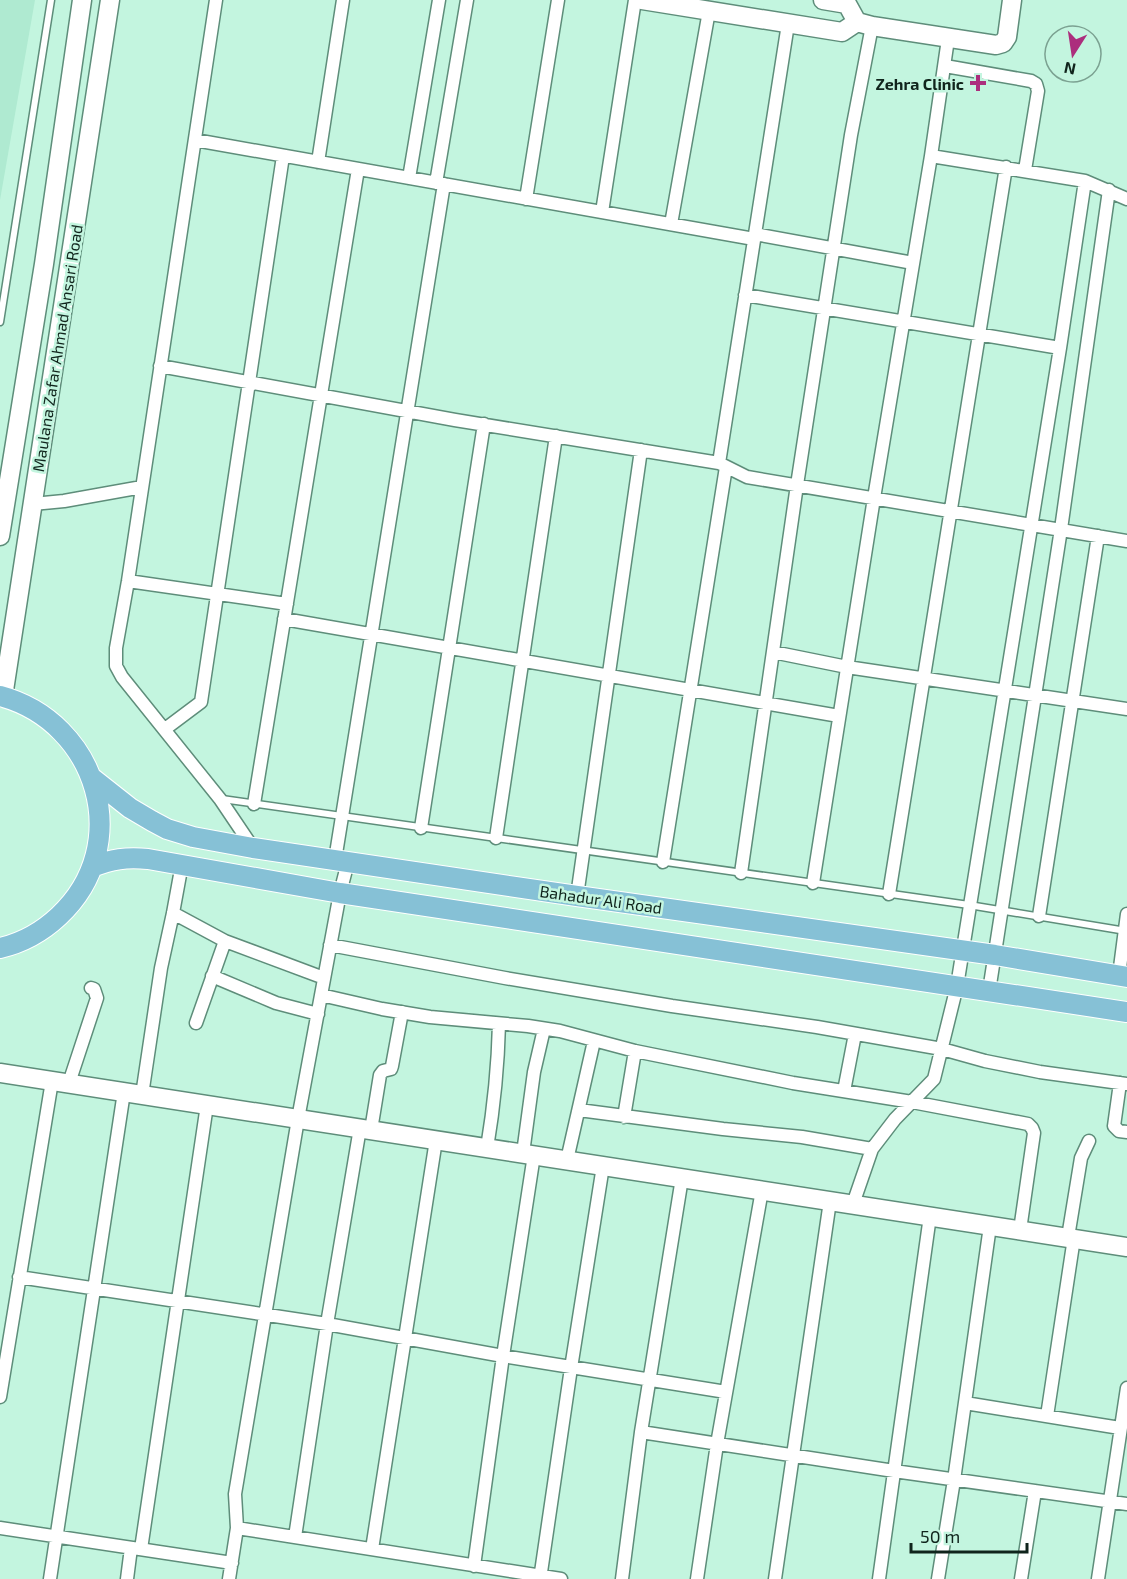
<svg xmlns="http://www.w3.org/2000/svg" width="1127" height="1579" viewBox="0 0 1127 1579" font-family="'Exo 2',sans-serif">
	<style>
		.built { fill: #afead1 }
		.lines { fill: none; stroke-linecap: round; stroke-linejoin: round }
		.lane-casing { stroke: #5e8d7a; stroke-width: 9 }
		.street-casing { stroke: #5e8d7a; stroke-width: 15 }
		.secondary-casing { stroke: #5e8d7a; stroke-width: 21 }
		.primary-casing { stroke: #fff; stroke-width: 22 }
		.lane { stroke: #fff; stroke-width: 6 }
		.street { stroke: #fff; stroke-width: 12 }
		.secondary { stroke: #fff; stroke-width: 18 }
		.primary { stroke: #86c1d6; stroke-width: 20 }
		.poi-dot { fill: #ac2e7d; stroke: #c3f5df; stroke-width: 2 }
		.labels { text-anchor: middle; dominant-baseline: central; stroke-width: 5; stroke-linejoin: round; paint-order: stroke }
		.poi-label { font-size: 16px; font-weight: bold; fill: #10241c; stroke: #c3f5df; text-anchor: end }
		.street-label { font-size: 16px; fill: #10241c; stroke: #c3f5df }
	</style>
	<rect width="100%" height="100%" fill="#c3f5df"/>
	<path class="built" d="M 0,0 L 35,0 L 0,200 Z"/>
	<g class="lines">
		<defs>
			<path id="lane" d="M 0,322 L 51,0
				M 222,799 L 969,905 L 1126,931"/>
			<path id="street" d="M 216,0 L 128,581 L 116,648 L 116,666 L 122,677 L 220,799 L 253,848
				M 945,66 L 1031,81 L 1036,84 L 1038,91 L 1025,170
				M 195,140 L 754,239
				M 931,156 L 1085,181 L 1127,199
				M 318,162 L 343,0
				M 409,178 L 439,0
				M 436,183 L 467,0
				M 526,199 L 558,0
				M 602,212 L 635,0
				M 671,224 L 709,11
				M 755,234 L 913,263
				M 745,295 L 1060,348
				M 160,366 L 455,420 L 719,463 L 747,477 L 1127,541
				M 719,463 L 788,24
				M 33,504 L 64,501 L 142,487
				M 128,581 L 287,604
				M 284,619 L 839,716
				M 773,652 L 847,667 L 1127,709
				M 165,729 L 201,702 L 283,156
				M 254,804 L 358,169
				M 421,828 L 484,424
				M 496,838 L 556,436
				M 335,860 L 444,184
				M 663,862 L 726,467
				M 741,873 L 797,485 L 851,135 L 872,26
				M 813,883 L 874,498 L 931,156 L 948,39
				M 889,894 L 1006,167
				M 577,896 L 641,450
				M 173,913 L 225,941 L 324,978
				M 1039,916 L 1098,536
				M 330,945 L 505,978 L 672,1006 L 817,1027 L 942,1049 L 985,1061 L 1040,1072 L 1127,1084
				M 1119,975 L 1127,914
				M 212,976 L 276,1003 L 318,1014
				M 989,991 L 1061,529 L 1109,190
				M 321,995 L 382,1009 L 430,1017 L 528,1026 L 560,1031 L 635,1051 L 793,1083 L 912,1102 L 1028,1124 L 1032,1128 L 1034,1133 L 1020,1230
				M 196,1023 L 225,941
				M 69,1083 L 97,998 L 94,989 L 91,988
				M 1120,1083 L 1114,1126 L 1119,1131 L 1127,1132
				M 844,1091 L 855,1034
				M 142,1095 L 161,968 L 173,913 L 182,864
				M 579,1110 L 723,1129 L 802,1137 L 872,1149
				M 624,1117 L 635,1051
				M 371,1130 L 380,1075 L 383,1071 L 391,1069 L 392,1066 L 402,1012
				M 487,1148 C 494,1106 498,1066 499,1024
				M 523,1153 L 534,1072 L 544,1029
				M 567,1160 L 594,1041
				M 853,1204 L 872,1149 L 895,1119 L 934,1079 L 957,986 L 1060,348 L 1085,181
				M 1068,1237 L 1081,1158 L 1089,1141
				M 19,1277 L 327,1324 L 503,1356 L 726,1392
				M 0,1397 L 52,1081
				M 965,1403 L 1120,1428
				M 1047,1416 L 1074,1238
				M 641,1432 L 894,1471 L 1127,1504
				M 0,1528 L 232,1563
				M 237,1528 L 561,1579
				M 295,1537 L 327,1324 L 360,1128
				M 141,1549 L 207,1105
				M 372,1549 L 436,1140
				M 474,1566 L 503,1356 L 534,1155
				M 50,1579 L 124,1092
				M 127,1579 L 131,1548
				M 229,1579 L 237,1528 L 235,1494 L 298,1119 L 340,893 L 348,862
				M 540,1579 L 571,1368 L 603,1166
				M 622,1579 L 641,1432 L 682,1178
				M 697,1579 L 717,1444 L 762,1190
				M 775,1579 L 830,1201
				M 879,1579 L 930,1216
				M 938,1579 L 954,1480 L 990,1226
				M 1021,1579 L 1035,1491
				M 1098,1579 L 1127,1388"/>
			<path id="secondary" d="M 642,0 L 842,32 L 857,22
				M 823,0 L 847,4 L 857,22 L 872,26 L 996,45 L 1003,43 L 1007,37 L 1012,0
				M 0,536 L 44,264 L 82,0
				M 3,697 L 110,0
				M 0,1073 L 1127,1247"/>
			<path id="primary" d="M 0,696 C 98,722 135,845 59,916 C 43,931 22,943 0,948
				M 92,778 L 130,808 L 152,821 L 167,829 L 193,837 L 253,848 L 577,896 L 995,955 L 1127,977
				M 92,867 C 112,859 126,857 148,859 L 340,893 L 1127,1012"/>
		</defs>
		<use href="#lane" class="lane-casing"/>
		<use href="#street" class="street-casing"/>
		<use href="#secondary" class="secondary-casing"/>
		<use href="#primary" class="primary-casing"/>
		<use href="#lane" class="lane"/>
		<use href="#street" class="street"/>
		<use href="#secondary" class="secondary"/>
		<use href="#primary" class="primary"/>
	</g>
	<path class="poi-dot" d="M975 74h6v6h6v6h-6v6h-6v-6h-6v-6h6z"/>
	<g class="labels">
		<g class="poi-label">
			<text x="964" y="83">Zehra Clinic</text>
		</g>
		<g class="street-label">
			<text transform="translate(57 348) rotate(-81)">Maulana Zafar Ahmad Ansari Road</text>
			<text transform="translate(601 899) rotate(8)">Bahadur Ali Road</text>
		</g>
	</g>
	<g transform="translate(1073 54) rotate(192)"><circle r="28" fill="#c3f5df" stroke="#7ba191" stroke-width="1.5"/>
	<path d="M0-4.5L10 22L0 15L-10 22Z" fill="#ac2e7d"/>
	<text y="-9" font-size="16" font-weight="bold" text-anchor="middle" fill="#10241c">N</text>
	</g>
	<path d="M911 1543v9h116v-9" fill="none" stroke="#10241c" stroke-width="3"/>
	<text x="920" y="1543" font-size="18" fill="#10241c" stroke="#c3f5df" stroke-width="4.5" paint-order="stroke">50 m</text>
</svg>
